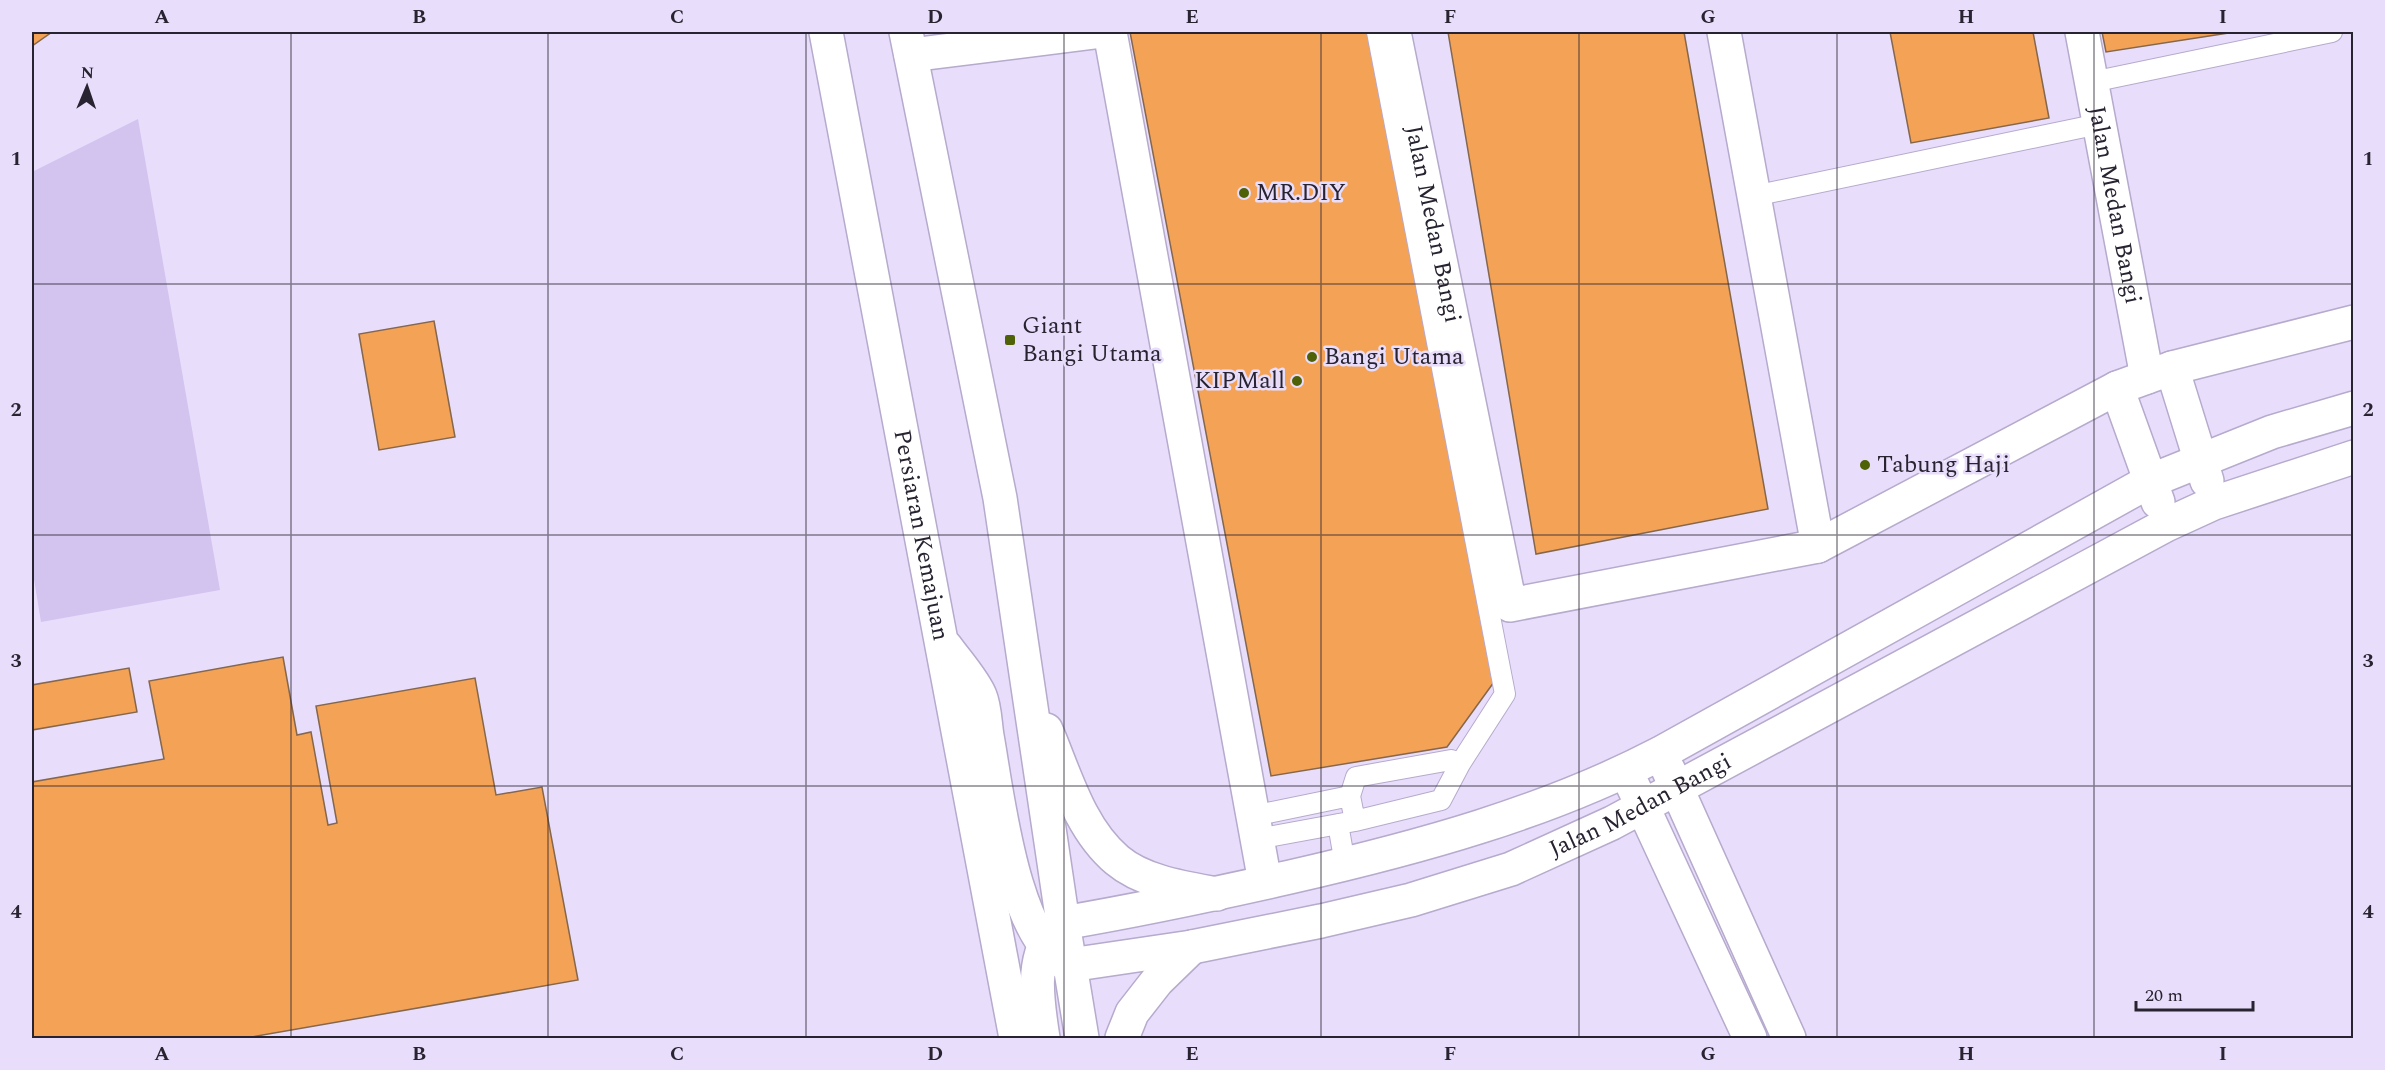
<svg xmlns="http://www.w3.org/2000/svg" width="2385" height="1070" viewBox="0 0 2385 1070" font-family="Spectral,serif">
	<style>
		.green { fill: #d3c3ef }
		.building { fill: #f4a256; stroke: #84674e; stroke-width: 1.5 }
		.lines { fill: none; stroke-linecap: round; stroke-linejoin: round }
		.lane-casing { stroke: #b6aacd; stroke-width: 22 }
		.street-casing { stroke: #b6aacd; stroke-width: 36 }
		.secondary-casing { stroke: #b6aacd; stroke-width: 36 }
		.lane { stroke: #fff; stroke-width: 20 }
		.street { stroke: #fff; stroke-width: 33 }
		.secondary { stroke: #fff; stroke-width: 33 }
		.grid { fill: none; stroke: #282330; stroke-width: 1.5; stroke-opacity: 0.55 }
		.poi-dot { fill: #4f6106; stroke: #e8defb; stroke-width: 2 }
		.labels { text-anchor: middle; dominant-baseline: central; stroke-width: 5; stroke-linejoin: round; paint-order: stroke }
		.poi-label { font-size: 24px; fill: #282330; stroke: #e8defb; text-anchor: start }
		.street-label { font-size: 24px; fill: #282330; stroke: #e8defb }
		.neatline { fill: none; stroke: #282330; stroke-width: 2 }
		.grid-label { font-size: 20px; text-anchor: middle; font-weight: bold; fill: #282330 }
	</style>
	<rect width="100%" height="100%" fill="#e8defb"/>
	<path class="green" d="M 138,119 L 220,590 L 41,622 L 32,567 L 32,172 Z"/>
	<path class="building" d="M 32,32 L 52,32 L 32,46 Z
		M 1130,32 L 1372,32 L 1494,682 L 1447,747 L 1271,776 Z
		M 1448,32 L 1684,32 L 1768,509 L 1536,554 Z
		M 1890,32 L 2033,32 L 2049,118 L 1911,143 Z
		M 2102,32 L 2235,32 L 2106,52 Z
		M 434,321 L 455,437 L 379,450 L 359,334 Z
		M 283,657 L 297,735 L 311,732 L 328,825 L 337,823 L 316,706 L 475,678 L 496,795 L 542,787 L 578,980 L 246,1038 L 32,1038 L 32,782 L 164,759 L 149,681 Z
		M 129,668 L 137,712 L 32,730 L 32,685 Z"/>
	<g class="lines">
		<defs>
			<path id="lane" d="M 2092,82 L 2332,32
				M 1754,196 L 2099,124
				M 1253,816 L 1350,796
				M 1355,821 L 1350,796 L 1356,777 L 1451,760 L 1460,764
				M 1338,824 L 1345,864
				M 1257,839 L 1355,821 L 1441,800 L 1460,764 L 1505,694 L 1377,32"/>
			<g id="street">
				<path d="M 1110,32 L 1265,882"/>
				<path id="s1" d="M 1394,32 L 1510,605 L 1818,546 L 2117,388 L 2172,368 L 2354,322"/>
				<path d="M 1724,32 L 1818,546"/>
				<path id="s2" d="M 2082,32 L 2147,377"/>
				<path d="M 911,55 L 1095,32"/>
				<path d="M 2172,368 L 2207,481"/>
				<path d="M 2117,388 L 2158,502"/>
				<path d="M 1668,769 L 1789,1038"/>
				<path d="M 1633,786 L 1750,1038"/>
				<path d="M 1063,923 C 1139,910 1215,894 1290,877 C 1417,848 1546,813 1661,753 L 2150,481 L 2272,432 L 2354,408"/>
				<path id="s3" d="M 1070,965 L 1192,947 L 1321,921 L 1411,900 L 1511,869 L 1612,823 L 2166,525 L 2214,503 L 2354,457"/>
			</g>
			<g id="secondary">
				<path id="s4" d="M 826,32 L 1016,1038"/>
				<path d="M 906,32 L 1000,498 L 1063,923 L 1082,1038"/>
				<path d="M 946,647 C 956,661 974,681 980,696 C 985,708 985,724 987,736 C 997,790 1013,946 1070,965"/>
				<path d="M 1046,730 C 1065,774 1079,828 1117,860 C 1143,882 1184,888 1217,894"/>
				<path d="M 1043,1038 C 1038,1005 1030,962 1052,933"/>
				<path d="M 1122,1038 L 1132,1013 L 1157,981 L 1192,947"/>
			</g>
		</defs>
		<use href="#lane" class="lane-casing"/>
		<use href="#street" class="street-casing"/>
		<use href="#secondary" class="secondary-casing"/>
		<use href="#lane" class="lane"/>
		<use href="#street" class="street"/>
		<use href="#secondary" class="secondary"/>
	</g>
	<path class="grid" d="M 291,32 L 291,1038M 548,32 L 548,1038M 806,32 L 806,1038M 1064,32 L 1064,1038M 1321,32 L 1321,1038M 1579,32 L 1579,1038M 1837,32 L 1837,1038M 2094,32 L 2094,1038M 32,284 L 2354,284M 32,535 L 2354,535M 32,786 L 2354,786"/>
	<g class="poi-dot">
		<circle cx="1244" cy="193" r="6"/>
		<rect x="1004" y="334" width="12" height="12" rx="3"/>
		<circle cx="1312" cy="357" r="6"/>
		<circle cx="1297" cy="381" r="6"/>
		<circle cx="1865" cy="465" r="6"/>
	</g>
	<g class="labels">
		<g class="poi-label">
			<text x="1256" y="193">MR.DIY</text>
			<text x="1022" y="326">Giant<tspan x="1022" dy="28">Bangi Utama</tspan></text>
			<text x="1324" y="357">Bangi Utama</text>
			<text x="1285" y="381" text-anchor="end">KIPMall</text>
			<text x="1877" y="465">Tabung Haji</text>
		</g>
		<g class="street-label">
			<text stroke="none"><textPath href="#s2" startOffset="176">Jalan Medan Bangi</textPath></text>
			<text stroke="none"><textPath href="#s1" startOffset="196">Jalan Medan Bangi</textPath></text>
			<text stroke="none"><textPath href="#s4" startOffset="512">Persiaran Kemajuan</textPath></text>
			<text stroke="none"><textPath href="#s3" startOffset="596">Jalan Medan Bangi</textPath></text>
		</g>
	</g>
	<rect width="2385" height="1070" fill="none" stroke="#e8defb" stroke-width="66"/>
	<g transform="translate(87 87) rotate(2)" stroke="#e8defb" stroke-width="4.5" paint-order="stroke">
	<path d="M0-4.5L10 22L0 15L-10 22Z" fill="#282330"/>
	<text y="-9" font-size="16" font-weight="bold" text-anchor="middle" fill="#282330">N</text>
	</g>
	<path d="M2136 1001v9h117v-9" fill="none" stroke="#282330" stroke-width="3"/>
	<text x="2145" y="1001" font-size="18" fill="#282330" stroke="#e8defb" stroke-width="4.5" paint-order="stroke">20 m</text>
	<rect x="33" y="33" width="2319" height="1004" class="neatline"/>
	<g class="grid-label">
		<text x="162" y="23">A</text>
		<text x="419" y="23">B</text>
		<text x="677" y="23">C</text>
		<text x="935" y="23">D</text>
		<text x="1192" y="23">E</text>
		<text x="1450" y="23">F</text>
		<text x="1708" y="23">G</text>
		<text x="1966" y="23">H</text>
		<text x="2223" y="23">I</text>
		<text x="16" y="165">1</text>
		<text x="2368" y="165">1</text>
		<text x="16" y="416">2</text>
		<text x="2368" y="416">2</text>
		<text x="16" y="667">3</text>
		<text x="2368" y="667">3</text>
		<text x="16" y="918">4</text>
		<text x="2368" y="918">4</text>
		<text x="162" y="1060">A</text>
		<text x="419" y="1060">B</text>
		<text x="677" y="1060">C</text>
		<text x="935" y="1060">D</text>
		<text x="1192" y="1060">E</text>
		<text x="1450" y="1060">F</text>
		<text x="1708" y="1060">G</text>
		<text x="1966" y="1060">H</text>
		<text x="2223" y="1060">I</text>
	</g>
</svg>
